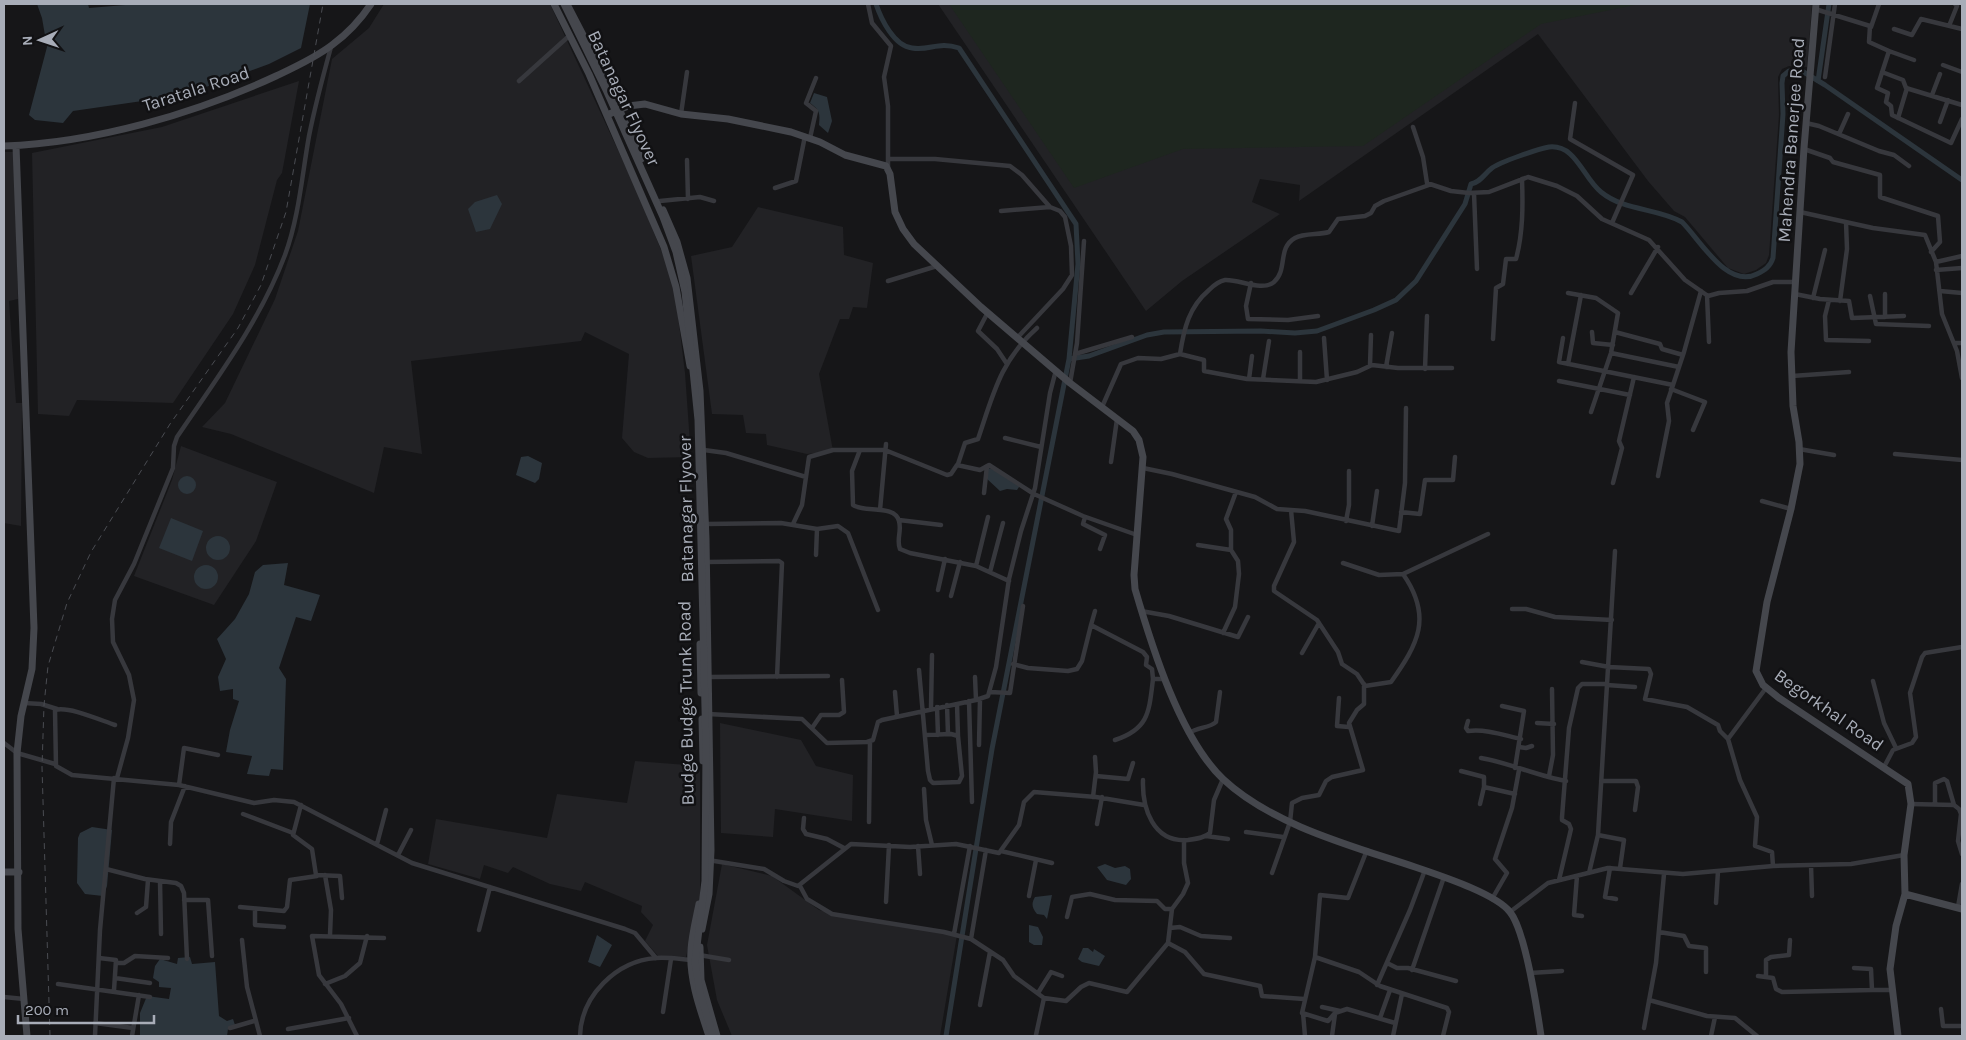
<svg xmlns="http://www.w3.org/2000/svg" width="1966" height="1040" viewBox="0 0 1966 1040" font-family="Karla,sans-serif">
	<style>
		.built { fill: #222225 }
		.green { fill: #1e261f }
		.water { fill: #2c353c }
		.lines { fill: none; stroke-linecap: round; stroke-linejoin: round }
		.canal { stroke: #2c353c; stroke-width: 5 }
		.street { stroke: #37383d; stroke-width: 4.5 }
		.secondary { stroke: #45474d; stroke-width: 7 }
		.rail { stroke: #4a4c52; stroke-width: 1; stroke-dasharray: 6 5; stroke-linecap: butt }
		.secondary-bridge { stroke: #45474d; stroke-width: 7 }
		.labels { text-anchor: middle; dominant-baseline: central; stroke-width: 5; stroke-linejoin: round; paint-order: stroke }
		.street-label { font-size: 18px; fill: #a8adb8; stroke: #111113 }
	</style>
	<rect width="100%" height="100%" fill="#161618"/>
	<path class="built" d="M 384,4 L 550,4 L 637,191 L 668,267 L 675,291 L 685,373 L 691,457 L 648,458 L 634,452 L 622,438 L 629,354 L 585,332 L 581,341 L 411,361 L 422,454 L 384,447 L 374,493 L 231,434 L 202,427 L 225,403 L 275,299 L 298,231 L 332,59 L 369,28 Z
		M 938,4 L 1812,4 L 1807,67 L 1789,66 L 1782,69 L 1778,77 L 1779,115 L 1769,255 L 1766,263 L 1756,270 L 1744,274 L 1728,268 L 1685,217 L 1674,211 L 1648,181 L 1538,34 L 1299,201 L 1300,185 L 1260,179 L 1252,202 L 1280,214 L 1182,281 L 1146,311 Z
		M 299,81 L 282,173 L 277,180 L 255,265 L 233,314 L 173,403 L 77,400 L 69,416 L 38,414 L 32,153 L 162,127 Z
		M 4,152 L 14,152 L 18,299 L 9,301 L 16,403 L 22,403 L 21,526 L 4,523 Z
		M 758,207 L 843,227 L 844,255 L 873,263 L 867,308 L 853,307 L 849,319 L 840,319 L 819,374 L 833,451 L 807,454 L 767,445 L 766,434 L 746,433 L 743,415 L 712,414 L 691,256 L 732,247 Z
		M 181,446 L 277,482 L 256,541 L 214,605 L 134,576 L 172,480 Z
		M 720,723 L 801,740 L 816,766 L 853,775 L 852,821 L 775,809 L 773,837 L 721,833 Z
		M 635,761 L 700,766 L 700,897 L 686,957 L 658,956 L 645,941 L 653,925 L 641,912 L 642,906 L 585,882 L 581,891 L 550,884 L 513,867 L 508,873 L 484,865 L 480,879 L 428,864 L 436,819 L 547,838 L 557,794 L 627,803 Z
		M 722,864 L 772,876 L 819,910 L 957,935 L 940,1036 L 732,1036 L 717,1000 L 707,945 Z"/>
	<path class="green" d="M 949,4 L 1640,4 L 1541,24 L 1363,146 L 1183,149 L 1074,188 Z"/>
	<path class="water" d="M 37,4 L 88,4 L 89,8 L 137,4 L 310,4 L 301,48 L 269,64 L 184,95 L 73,111 L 63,123 L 35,120 L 29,115 L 47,47 L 42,18 Z
		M 814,93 L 827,97 L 832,121 L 828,133 L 819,125 C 820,113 820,110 810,103 Z
		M 497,195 L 502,204 L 490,229 L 476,232 L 468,209 L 475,202 Z
		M 528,456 L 542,463 L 539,479 L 535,483 L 516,475 L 521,457 Z
		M 988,468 L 1005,473 L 1021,484 L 1017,490 L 1007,489 L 1000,491 L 986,478 Z
		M178 485a9 9 0 1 1 18 0a9 9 0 1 1-18 0Z
		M 171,518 L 203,531 L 192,561 L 159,548 Z
		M206 548a12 12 0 1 1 24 0a12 12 0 1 1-24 0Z
		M 288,563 L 284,585 L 320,595 L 311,621 L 296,617 L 279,668 L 286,679 L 283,770 L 271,769 L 269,776 L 247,774 L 252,756 L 226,752 L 230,730 L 239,701 L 233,699 L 233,689 L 220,691 L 218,677 L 226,659 L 217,639 L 235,619 L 249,594 L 255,572 L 263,565 Z
		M194 577a12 12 0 1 1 24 0a12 12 0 1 1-24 0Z
		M 92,827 L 112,830 L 107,886 L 103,896 L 85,894 L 77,883 L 78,838 L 80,833 Z
		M 1105,864 L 1115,868 L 1125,866 L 1130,869 L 1131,879 L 1126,885 L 1107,880 L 1097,867 Z
		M 1052,895 L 1047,919 L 1044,915 L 1037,914 C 1032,908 1031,904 1035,897 Z
		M 1029,925 L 1038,927 L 1043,937 L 1042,945 L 1034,945 L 1029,942 Z
		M 597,935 L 612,945 L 600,967 L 588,962 Z
		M 1083,948 L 1088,948 L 1093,952 L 1094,949 L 1105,956 L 1099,966 L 1082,962 L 1078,959 Z
		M 190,957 L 192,964 L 215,962 L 219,1016 L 227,1021 L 233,1019 L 235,1025 L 228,1029 L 227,1036 L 140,1036 L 140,1013 L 147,996 L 169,999 L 171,988 L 159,987 L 159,982 L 153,978 L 155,966 L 160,959 L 177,964 L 178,958 Z"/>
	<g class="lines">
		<path class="canal" d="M 876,4 C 881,19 894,46 912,48 C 930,51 938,41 959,48 L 1076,224 L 1078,264 L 1069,359 L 992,749 L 946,1036
			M 1818,81 L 1829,4
			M 1069,359 L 1089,356 L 1147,335 L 1164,332 L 1261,331 L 1295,333 L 1317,331 L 1374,310 L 1396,300 L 1416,281 L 1465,204 L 1471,184 C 1481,182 1484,174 1492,168 C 1500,162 1538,149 1549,147 C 1576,144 1583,178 1601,192 C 1624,211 1657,208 1682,222 C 1701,241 1727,289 1757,274 C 1765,270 1770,267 1773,258 L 1783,114 L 1782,83 L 1783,76 L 1789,71 L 1802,71 L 1825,85 L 1962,180"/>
		<path class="street" d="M 868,4 L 872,23 L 891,46 L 884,77 L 888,106 L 888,168
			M 1815,9 L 1870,26 L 1869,42 L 1889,51 L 1877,88 L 1888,93 L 1886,102 L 1891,106 L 1892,115 L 1951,143 L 1962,119
			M 1949,26 L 1957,6 L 1955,4
			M 1871,27 L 1879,4
			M 1894,29 L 1912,35 L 1921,19 L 1962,29
			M 1889,51 L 1914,60
			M 1943,65 L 1962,72
			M 1882,72 L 1903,80 L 1906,88 L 1962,105
			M 1825,77 L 1835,4
			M 519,81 L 569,36
			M 1932,95 L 1940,74
			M 1575,103 L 1570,139 L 1633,175 L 1612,223
			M 681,114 L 687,72
			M 1898,118 L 1907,88
			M 1940,122 L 1948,100
			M 1806,123 L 1819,126 L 1879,151 L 1894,155 L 1909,166
			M 1413,127 L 1423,157 L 1427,183 L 1451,191 L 1469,193 L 1489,192 L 1528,177 L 1557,186 L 1577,196 L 1602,219 L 1649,240 L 1685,280 L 1708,296 L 1719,293 L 1747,291 L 1773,282 L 1796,282
			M 1839,134 L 1848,114
			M 810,138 L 816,111 L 806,103 L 816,78
			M 1804,149 L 1830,158 L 1833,162 L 1880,175 L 1880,197 L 1938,216 L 1940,242 L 1931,252
			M 888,159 L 935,159 L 1010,166 L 1022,175 L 1050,207 L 1060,211 L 1065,217 L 1071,246 L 1072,275 L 1063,289 L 1018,337
			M 687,160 L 688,199
			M 775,188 L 796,181 L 805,136
			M 1474,193 L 1477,269
			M 660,201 L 700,197 L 714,201
			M 1001,211 L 1050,207
			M 1800,212 L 1873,228 L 1925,235 L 1936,262 L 1942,314 L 1957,351 L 1962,378
			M 1936,262 L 1962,256
			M 1936,270 L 1962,268
			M 888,281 L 937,266
			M 1251,283 L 1246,306 L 1248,319 L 1288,320 L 1318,316
			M 1940,291 L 1962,293
			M 1568,293 L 1596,298 L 1618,313 L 1611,353 L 1591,412
			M 1631,293 L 1658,247
			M 1795,294 L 1820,299 L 1849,301 L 1852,318 L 1904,316
			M 1707,295 L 1709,342
			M 1870,296 L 1876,324 L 1929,326
			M 1813,298 L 1825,250
			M 1829,300 L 1825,316 L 1826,340 L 1869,341
			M 1840,301 L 1847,249 L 1846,222
			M 988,312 L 978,331 L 997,349 L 1007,364
			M 1885,317 L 1885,294
			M 1592,332 L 1593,343 L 1613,345
			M 1615,332 L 1660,344 L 1662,349 L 1683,355
			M 1324,338 L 1327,380
			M 1563,338 L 1559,362 L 1673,385
			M 1493,339 L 1496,288 L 1503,284 L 1506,259 L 1516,259 C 1523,233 1523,206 1522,179
			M 1954,343 L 1962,343
			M 1611,353 L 1679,367
			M 1075,354 L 1132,337
			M 1180,354 C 1184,328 1189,307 1209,290 C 1214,285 1219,281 1225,280 C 1239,279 1262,292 1274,282 C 1288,270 1277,248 1295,238 C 1304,233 1319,235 1329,232 L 1338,219 L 1365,216 L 1371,213 L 1375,206 L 1384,201 L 1429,185
			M 1568,364 L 1581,295
			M 1370,365 L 1371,335
			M 1386,367 L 1392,333
			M 1425,369 L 1427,316
			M 1792,376 L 1849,372
			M 1249,379 L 1252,356
			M 1263,379 L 1269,341
			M 1300,381 L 1300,352
			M 1559,381 L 1630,395
			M 1070,383 L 1077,343 L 1084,241
			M 1671,389 L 1705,402 L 1693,430
			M 1102,407 L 1121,364 L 1138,358 L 1161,359 L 1180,354 L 1204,360 L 1204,371 L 1247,379 L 1316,382 L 1357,372 L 1372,365 L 1398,368 L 1452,368
			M 1005,438 L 1041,447
			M 1799,449 L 1834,455
			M 704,450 L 726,453 L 806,477 L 809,457 L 833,450 L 885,450 L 947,475 L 951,474 L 957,465 L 980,470 L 989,465 L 1034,494 L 1083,516 L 1137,535
			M 860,450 L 852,471 L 853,505 C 864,513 895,504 899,521 C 902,531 896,540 900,549 L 910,553 L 976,566 L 1009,581
			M 1895,454 L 1962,460
			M 1111,462 L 1117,419
			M 958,464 L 965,443 L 978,439 C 993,395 1000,361 1037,328
			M 1143,468 L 1172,474 L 1255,497 L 1277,509 L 1305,511 L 1399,531 L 1405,483 L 1406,408
			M 1658,476 L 1669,421 L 1667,403 L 1684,352 L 1701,291
			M 1613,483 L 1622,448 L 1619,441 L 1634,377
			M 984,493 L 987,466
			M 1762,501 L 1791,509
			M 880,510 L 886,444
			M 1291,510 L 1294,542 L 1274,586 L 1274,591 L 1317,620 L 1338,652 L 1342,664 L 1357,674 L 1365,686 L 1391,682 C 1418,644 1433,617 1403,574 L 1379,575 L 1343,563
			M 1401,512 L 1420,514 L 1425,480 L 1453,480 L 1455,457
			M 1085,517 L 1083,524 L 1105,535 L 1100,549
			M 899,520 L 941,525
			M 1346,521 L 1349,505 L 1349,471
			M 706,524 L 781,523 L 817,529 L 816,555
			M 793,524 L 802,505 L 806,477
			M 1372,526 L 1377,491
			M 817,529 L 838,526 L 848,533 L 878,610
			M 1198,545 L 1231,550
			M 706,562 L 779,561 L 782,563 L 777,677
			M 976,566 L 988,517
			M 990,572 L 1003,523
			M 1403,574 L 1488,534
			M 938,590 L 945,559
			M 951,596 L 960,562
			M 1512,609 L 1526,609 L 1555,617 L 1612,620
			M 1095,611 L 1091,625 L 1143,652 L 1147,657 L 1146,665 L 1152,669 L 1153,679 L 1165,679
			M 1141,611 L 1169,616 L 1238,637 L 1248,617
			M 1223,633 L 1235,607 L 1239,574 L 1238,561 L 1231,550 L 1231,530 L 1226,519 L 1236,492
			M 1302,653 L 1319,623
			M 1582,662 L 1609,667 L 1649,669 L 1651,674 L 1645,699 L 1687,707 L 1718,725 L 1720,731 L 1728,739 L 1740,780 L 1757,817 L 1755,846 L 1772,852 L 1773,866
			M 1013,664 L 1028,668 L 1068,671 L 1077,669 L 1082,661 L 1091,625
			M 919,670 L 928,771 L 930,780 L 933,783 L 959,782 L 962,776 L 958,736 L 951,734 L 925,735
			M 709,677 L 828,676
			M 975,677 L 976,700
			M 1873,681 L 1884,723 L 1896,748
			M 1607,685 L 1635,687
			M 895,692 L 897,716
			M 990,692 L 1010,693 L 1023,606
			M 1339,698 L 1337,726 L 1349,727
			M 969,701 L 972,802
			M 24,703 L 41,704 L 57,709
			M 957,704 L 958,736
			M 947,705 L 948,734
			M 1502,706 L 1524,711 L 1515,768
			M 937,707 L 938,735
			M 931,708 L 932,655
			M 708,714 L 802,719 L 827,743 L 867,742 L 873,740 L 878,722 L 882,720 L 976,700 L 988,696 L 996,667 L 1009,579 L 1021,531 L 1035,488 L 1050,393 L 1056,370
			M 1468,721 L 1466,728 L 1468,731 C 1487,729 1503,735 1521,739
			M 1537,723 L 1554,724
			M 115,725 C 100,720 69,706 55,710 L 56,766 L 72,775 L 179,785 L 254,803 L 274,800 L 294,802 L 412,863 L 625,929 L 635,933 L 656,958
			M 812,728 L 821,715 L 839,715 L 844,712 L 842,680
			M 1189,733 C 1198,727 1210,728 1216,722 L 1220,692
			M 1728,739 L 1766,688
			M 1115,740 C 1149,729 1149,712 1153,679
			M 4,743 L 17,753 L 55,764
			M 979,745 L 980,699
			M 1519,747 L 1526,748 L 1532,746
			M 1481,758 C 1510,763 1537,776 1566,781
			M 1884,767 L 1893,750 L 1912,743 L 1916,737 L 1910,693 L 1922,657 L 1925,653 L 1962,647
			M 1461,771 L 1484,777 L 1484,787 L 1515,794
			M 1096,776 L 1128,779 L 1133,763
			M 1549,776 L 1553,755 L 1552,689
			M 117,778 L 128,738 L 134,700 L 129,675 L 113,642 L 112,619 L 115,600 L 134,564 L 173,468 L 174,446 L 177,437 C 217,378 260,321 285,255 C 299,217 302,175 309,136 C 315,106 323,76 331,47
			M 1143,780 C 1142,808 1153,843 1188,840 C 1196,839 1204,838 1210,833 L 1214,800 L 1223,779
			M 1601,781 L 1636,781 L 1638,787 L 1635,810
			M 179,785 L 184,748 L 218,755
			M 924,789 L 926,820 L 932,845
			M 1093,797 L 1096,772 L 1095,757
			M 1480,804 L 1484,787
			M 1911,804 L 1954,805 L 1959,809 L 1962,816
			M 1935,804 L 1935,783 L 1944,779 L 1947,781 L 1954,805
			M 301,805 L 293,835 L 312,849 L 316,875 L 340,876 L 342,898
			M 243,814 L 293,833
			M 1961,814 L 1958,841 L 1962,854
			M 804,818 L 803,829 L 806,834 L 827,839 L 844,848
			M 869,822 L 870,741
			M 1097,824 L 1102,797
			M 1246,832 L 1283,837
			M 1598,835 L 1624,840 L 1620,868
			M 1206,836 L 1228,839
			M 170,844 L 171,822 L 185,786
			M 377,844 L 386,810
			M 918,846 L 920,874
			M 1367,850 L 1348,898 L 1320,895 L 1315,957 L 1359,972 L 1380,986 L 1447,1008 L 1449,1012 L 1443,1036
			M 1001,851 L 1052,863
			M 398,855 L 411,830
			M 708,860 L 764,869 L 784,881 L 798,886 L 851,844 L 910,847 L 956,844 L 999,853 L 1019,825 L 1024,802 L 1034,792 L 1096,797 L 1144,805
			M 1811,865 L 1812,896
			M 1610,868 L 1605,897 L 1616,899
			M 106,869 L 145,879 L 176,883 L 181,886 L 184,893 L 187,959
			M 1272,873 L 1290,822 L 1292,803 L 1302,798 L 1319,795 L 1326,781 L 1332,777 L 1363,770 L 1349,723 L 1357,710 L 1364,704 L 1364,684
			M 1589,873 L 1598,835 L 1615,551
			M 325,875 L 331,910 L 330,935
			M 1577,876 L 1574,915 L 1582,916
			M 1559,880 L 1571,829 L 1569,824 L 1562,820 L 1562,817 L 1569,728 L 1578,688 L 1582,684 L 1607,684
			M 160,881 L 161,934
			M 800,886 L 807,899 L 832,914 L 944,932 L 971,939 L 1003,960 L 1014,976 L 1044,998 L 1066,1001 L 1081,987 L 1089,983 L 1127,992 L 1168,943 L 1172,909 L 1183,894 L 1188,883 L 1184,863 L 1184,840
			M 1029,896 L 1036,860
			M 1492,899 L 1507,873 L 1495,859 L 1512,808 L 1519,770
			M 184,900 L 208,900 L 212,956
			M 886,902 L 889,845
			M 1716,903 L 1718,871
			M 240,907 L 284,911 L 287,907 L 290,880 L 317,876
			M 1958,907 L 1962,884
			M 255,910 L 255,925 L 284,927
			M 1510,912 L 1548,883 L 1608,868 L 1683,874 L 1773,866 L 1851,864 L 1904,855
			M 137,913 L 146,907 L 148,880
			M 1067,917 L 1072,897 L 1090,894 L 1115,900 L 1157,901 L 1165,909 L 1172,909
			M 1170,928 L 1180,927 L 1201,936 L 1230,938
			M 479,930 L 490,887
			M 1659,932 L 1684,936 L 1689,946 L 1706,948 L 1706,972
			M 954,934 L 970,846
			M 971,939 L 986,850
			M 242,940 L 247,987 L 260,1036
			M 1168,943 L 1185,952 L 1204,974 L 1260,986 L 1262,996 L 1304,999
			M 699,955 L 729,960
			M 1315,957 L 1302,1013 L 1328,1021 L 1335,1013 L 1347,1009 L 1395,1023
			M 99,958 L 116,960 L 114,990
			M 116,963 L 124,963 L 135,956 L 168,958
			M 1387,963 L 1397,968 L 1408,968 L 1456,981
			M 1854,968 L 1871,969 L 1872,990 L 1891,990
			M 1412,970 L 1444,877
			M 1530,973 L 1562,971
			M 1758,976 L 1773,978 L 1776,989 L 1782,992 L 1872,990
			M 1766,977 L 1766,960 L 1771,957 L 1789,955 L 1790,940
			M 115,978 L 150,983
			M 58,984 L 150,997
			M 325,984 L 345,976 L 360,963 L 367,936
			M 1377,985 L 1410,910 L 1425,870
			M 1038,993 L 1051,972 L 1062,976
			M 4,997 L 24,999
			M 1649,1000 L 1707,1016 L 1735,1018 L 1757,1036
			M 980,1005 L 990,952
			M 1322,1007 L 1340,1011
			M 1941,1009 L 1943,1026 L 1962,1026
			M 663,1012 L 671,959
			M 1303,1013 L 1305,1036
			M 1380,1018 L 1390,990
			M 95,1023 L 133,1028
			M 230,1028 L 254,1021
			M 1644,1028 L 1656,963 L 1664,874
			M 288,1029 L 349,1018
			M 1036,1035 L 1044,998
			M 95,1036 L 100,930 L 114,778
			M 132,1036 L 139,995
			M 357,1036 L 341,1004 L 319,975 L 312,936 L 384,938
			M 580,1036 C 581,996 616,961 656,958 C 667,957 680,959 691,960
			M 1332,1036 L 1335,1014
			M 1393,1036 L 1402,994
			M 1711,1036 L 1715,1017"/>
		<path class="secondary" d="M 554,4 L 589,74 L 664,247 L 676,287 L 690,366
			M 567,4 L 606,79 L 641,159
			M 1816,4 L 1804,148 L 1791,352 L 1793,406 L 1799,442 L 1800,464 L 1791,509 L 1767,602 L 1756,671 L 1763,685 L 1779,698 L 1908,784 L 1911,804 L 1904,855 L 1905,894 L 1896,926 L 1890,969 L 1898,1036
			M 607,115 L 628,106 L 645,104 L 681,114 L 728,119 L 791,132 L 820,142 L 845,155 L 886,166 L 890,174 L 895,212 L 903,229 L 914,244 L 981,307 L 1070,383 L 1133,431 L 1139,440 L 1143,457 L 1134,575 L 1135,589 C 1152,647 1180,738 1223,779 C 1272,825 1352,846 1415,867 C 1438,875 1495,893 1510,912 C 1526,932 1537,1009 1541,1036
			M 4,146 C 94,143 194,114 276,76 C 295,67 315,58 332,45 C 347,34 361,19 371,4
			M 16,146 L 34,628 L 32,669 L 21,716 L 17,753 L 18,929 L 27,1036
			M 663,210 L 677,242 L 687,278 L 700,391 L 706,539 L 711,850 L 709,894 L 702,929
			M 700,644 L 701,693
			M 702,719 L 703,761
			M 4,872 L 19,872
			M 1905,894 L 1962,909
			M 699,904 C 696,919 692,934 691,950 C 689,979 700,1009 709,1036
			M 700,947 L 701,980 L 717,1036"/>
		<path class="rail" d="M 50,1036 L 42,767 L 44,705 L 48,666 L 67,603 L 91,552 L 170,424 L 238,328 L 261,285 L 286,212 L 323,4"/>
		<path class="secondary-bridge" d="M 564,4 L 607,92 L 663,217 L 676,252 L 685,292 L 698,420 L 706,749 L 705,881 L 695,962 L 700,993 L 713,1036"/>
	</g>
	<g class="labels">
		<g class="street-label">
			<text transform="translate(196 89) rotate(-18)">Taratala Road</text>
			<text transform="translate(624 98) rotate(65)">Batanagar Flyover</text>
			<text transform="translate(1791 140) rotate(-86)">Mahendra Banerjee Road</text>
			<text transform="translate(686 509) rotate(-91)">Batanagar Flyover</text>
			<text transform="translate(686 703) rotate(-91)">Budge Budge Trunk Road</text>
			<text transform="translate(1829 710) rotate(35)">Begorkhal Road</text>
		</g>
	</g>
	<rect width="1966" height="1040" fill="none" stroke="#a8adb8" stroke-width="10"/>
	<g transform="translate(40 40) rotate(267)" stroke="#111113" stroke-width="4" paint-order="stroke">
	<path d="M0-4L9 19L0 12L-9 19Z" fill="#a8adb8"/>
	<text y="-8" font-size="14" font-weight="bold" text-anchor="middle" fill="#a8adb8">N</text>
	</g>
	<path d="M18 1015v8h136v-8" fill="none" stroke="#a8adb8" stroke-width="2.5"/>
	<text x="25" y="1015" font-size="15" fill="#a8adb8" stroke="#111113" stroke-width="4" paint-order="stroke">200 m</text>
</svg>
